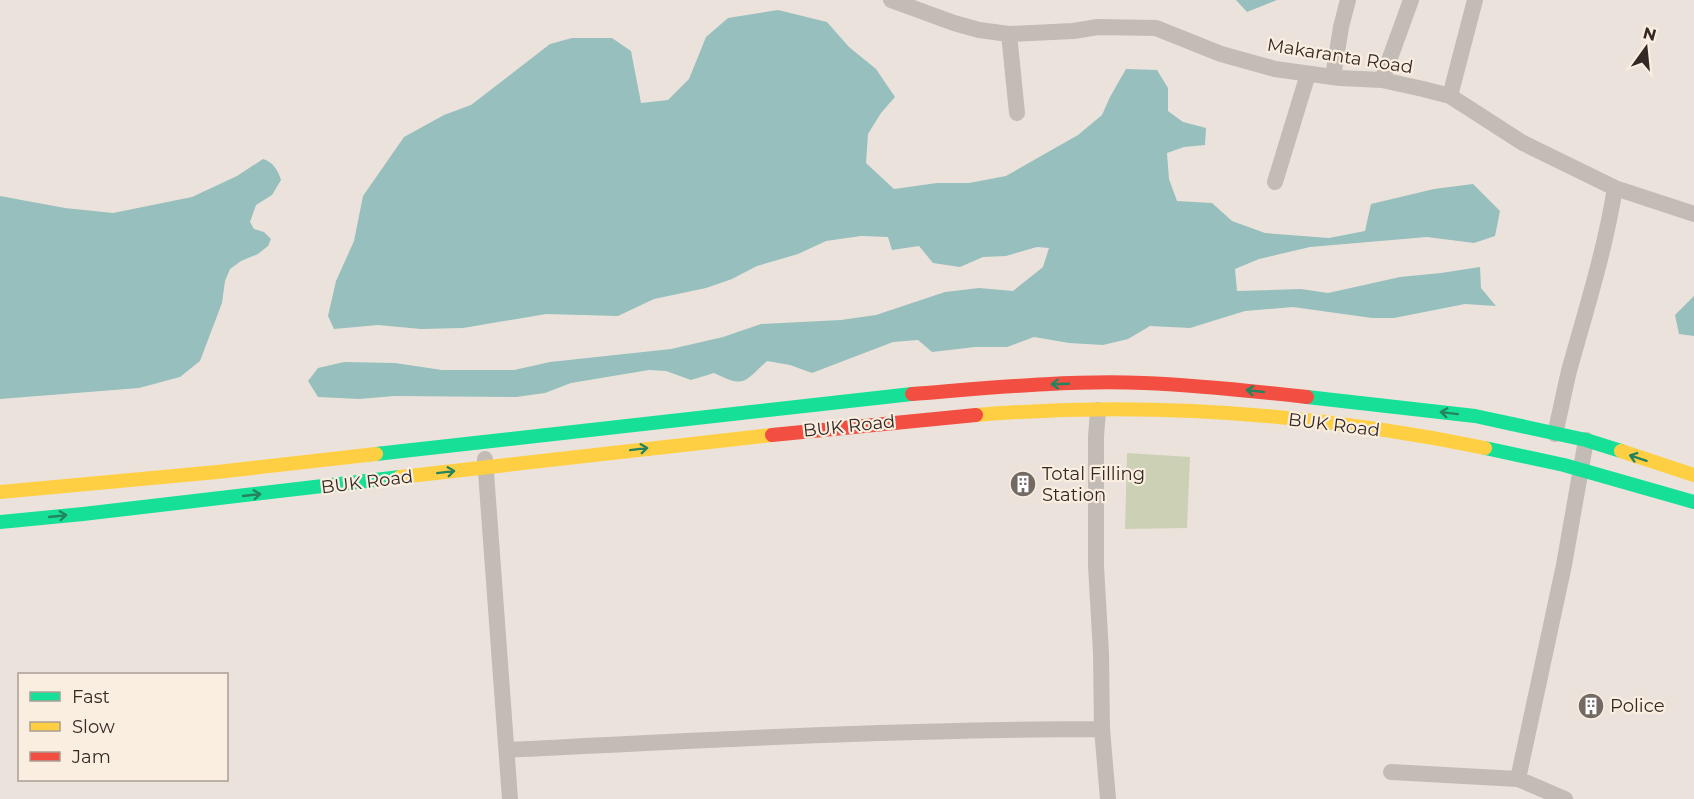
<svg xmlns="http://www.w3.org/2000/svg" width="1694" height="799" viewBox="0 0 1694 799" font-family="Montserrat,sans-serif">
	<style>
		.green { fill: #ccd0b4 }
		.water { fill: #96bfbe }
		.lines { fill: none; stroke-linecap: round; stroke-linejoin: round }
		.street { stroke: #c3bbb5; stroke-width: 16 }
		.fast { stroke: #16e098; stroke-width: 14 }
		.slow { stroke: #ffcf43; stroke-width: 14 }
		.jam { stroke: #f24e42; stroke-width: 14 }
		.oneway { stroke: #25845e }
		.labels { text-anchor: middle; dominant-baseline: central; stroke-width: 4.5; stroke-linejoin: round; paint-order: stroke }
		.street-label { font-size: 18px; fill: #342924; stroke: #faeee0 }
		.poi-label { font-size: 18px; fill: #342924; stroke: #faeee0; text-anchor: start }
	</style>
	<rect width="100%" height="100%" fill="#ebe3db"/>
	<path class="green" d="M 1127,453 L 1190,457 L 1187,528 L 1125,529 Z"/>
	<path class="water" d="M 1236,0 L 1277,0 L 1247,12 Z
		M 778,10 L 827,22 L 849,47 L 876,69 L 895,97 L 881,113 L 868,134 L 866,163 L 894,189 L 937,183 L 969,183 L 1006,176 L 1078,135 L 1102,115 L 1110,97 L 1126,69 L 1157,70 L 1168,88 L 1168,111 L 1183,122 L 1206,128 L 1205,145 L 1184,147 L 1167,153 L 1169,179 L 1177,201 L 1212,203 L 1232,221 L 1265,233 L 1329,238 L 1365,231 L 1371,204 L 1434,189 L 1473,184 L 1500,211 L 1495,236 L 1474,243 L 1427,237 L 1310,247 L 1259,259 L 1235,269 L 1237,291 L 1301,289 L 1328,293 L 1400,277 L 1441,273 L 1480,267 L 1481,288 L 1496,306 L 1465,304 L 1394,318 L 1372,318 L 1293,307 L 1245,311 L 1190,328 L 1150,326 L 1128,339 L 1103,345 L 1069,343 L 1034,337 L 1007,347 L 975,347 L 932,352 L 918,340 L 893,342 L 812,373 L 790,365 L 767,361 C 743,383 745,388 714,373 L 691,380 L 666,371 L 649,370 L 571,383 L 545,393 L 516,397 L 395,396 L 359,399 L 318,397 L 308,381 L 318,368 L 344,362 L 395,363 L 442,370 L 514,370 L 550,362 L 671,349 L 723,337 L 761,324 L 841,320 L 876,315 L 945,292 L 979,288 L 1013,291 L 1043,267 L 1049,248 L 1037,247 L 1006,256 L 983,257 L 960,267 L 933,263 L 919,246 L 892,250 L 888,237 L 861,236 L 826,241 L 798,254 L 757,266 L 732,279 L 706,288 L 654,299 L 618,316 L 546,314 L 463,328 L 421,329 L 378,325 L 334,329 L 328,316 L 336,281 L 354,241 L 363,196 L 404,137 L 444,115 L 471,105 L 550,44 L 572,38 L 612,38 L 631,51 L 641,103 L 668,100 L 689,79 L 706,37 L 728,18 Z
		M 263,159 C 273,162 278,170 281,180 L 272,195 L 256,205 L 250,222 L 254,229 L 264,232 L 271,239 L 268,246 L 258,254 L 241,261 L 230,269 L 225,281 L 222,303 L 200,361 L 180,377 L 139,388 L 0,399 L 0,196 L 65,208 L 113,213 L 192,197 L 237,176 Z
		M 1694,296 L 1694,336 L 1679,334 L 1675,315 Z"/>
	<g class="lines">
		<path class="street" d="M 891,0 L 954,23 L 979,30 L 1009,34 L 1073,31 L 1098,27 L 1156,28 L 1221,54 L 1275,69 L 1340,78 L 1382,80 L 1423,89 L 1450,96 L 1523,143 L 1615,188 L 1694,214
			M 1009,34 L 1017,113
			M 1333,77 L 1341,27 L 1348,0
			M 1382,80 L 1411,0
			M 1450,96 L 1475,0
			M 1275,182 L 1308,74
			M 1098,410 L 1096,437 L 1096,566 L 1101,653 L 1102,729 L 1108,799
			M 1555,434 C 1560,413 1564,392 1569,371 C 1586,310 1605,250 1615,188
			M 485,459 L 510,799
			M 507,750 C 706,740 904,729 1102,729
			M 1391,772 L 1518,779 L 1565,799
			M 1518,779 L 1564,565 L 1586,440"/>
		<path class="fast" d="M 1307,397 L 1475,416 L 1586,440 L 1621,451
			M 1485,448 L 1564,465 L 1694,502
			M 376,454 L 912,394
			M 0,522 L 83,514 L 400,477"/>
		<path class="slow" d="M 976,415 C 1145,401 1319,414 1485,448
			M 1621,451 L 1694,475
			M 400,477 L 772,435
			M 0,492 L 217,472 L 376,454"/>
		<path class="jam" d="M 912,394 C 989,388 1067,380 1144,383 C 1199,385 1253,391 1307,397
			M 772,435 L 976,415"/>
	</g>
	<defs><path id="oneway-shaft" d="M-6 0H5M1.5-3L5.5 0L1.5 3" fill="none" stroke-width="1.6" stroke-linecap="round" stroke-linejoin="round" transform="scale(1.5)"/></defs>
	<g class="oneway">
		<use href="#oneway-shaft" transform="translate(1060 384) rotate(178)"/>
		<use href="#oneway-shaft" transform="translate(1255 391) rotate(-174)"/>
		<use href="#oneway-shaft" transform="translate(1449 413) rotate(-173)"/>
		<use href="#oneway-shaft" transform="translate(639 449) rotate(-7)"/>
		<use href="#oneway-shaft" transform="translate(1638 458) rotate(-162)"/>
		<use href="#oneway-shaft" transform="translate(446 472) rotate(-7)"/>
		<use href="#oneway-shaft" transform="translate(252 495) rotate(-6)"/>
		<use href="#oneway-shaft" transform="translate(58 516) rotate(-6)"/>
	</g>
	<defs>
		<symbol id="building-disc" viewBox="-11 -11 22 22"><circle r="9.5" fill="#746a64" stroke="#faeee0"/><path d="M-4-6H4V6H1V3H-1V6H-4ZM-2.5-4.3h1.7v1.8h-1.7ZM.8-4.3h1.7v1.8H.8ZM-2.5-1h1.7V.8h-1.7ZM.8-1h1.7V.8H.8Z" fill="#fff"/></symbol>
	</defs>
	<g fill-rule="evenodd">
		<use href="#building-disc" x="1008" y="469" width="30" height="30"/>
		<use href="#building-disc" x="1576" y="691" width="30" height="30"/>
	</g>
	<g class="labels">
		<g class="street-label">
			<text transform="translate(1340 56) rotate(9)">Makaranta Road</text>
			<text transform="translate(1334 425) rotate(7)">BUK Road</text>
			<text transform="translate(849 426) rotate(-6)">BUK Road</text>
			<text transform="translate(367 482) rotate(-7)">BUK Road</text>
		</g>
		<g class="poi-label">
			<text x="1042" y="474">Total Filling<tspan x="1042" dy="21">Station</tspan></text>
			<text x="1610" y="706">Police</text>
		</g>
	</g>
	<rect x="18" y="673" width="210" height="108" fill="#faeee0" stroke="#ab9f95" stroke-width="1.5"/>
	<rect x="30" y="692" width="30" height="9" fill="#16e098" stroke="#ab9f95" stroke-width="1.5"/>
	<text x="72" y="703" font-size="18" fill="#342924">Fast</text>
	<rect x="30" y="722" width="30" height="9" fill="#ffcf43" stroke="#ab9f95" stroke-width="1.5"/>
	<text x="72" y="733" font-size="18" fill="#342924">Slow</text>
	<rect x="30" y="752" width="30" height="9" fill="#f24e42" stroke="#ab9f95" stroke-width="1.5"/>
	<text x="72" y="763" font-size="18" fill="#342924">Jam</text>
	<g transform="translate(1646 48) rotate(15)" stroke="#faeee0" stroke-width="4.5" paint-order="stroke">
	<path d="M0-4.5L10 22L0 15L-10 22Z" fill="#342924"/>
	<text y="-9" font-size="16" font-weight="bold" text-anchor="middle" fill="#342924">N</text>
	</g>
</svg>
